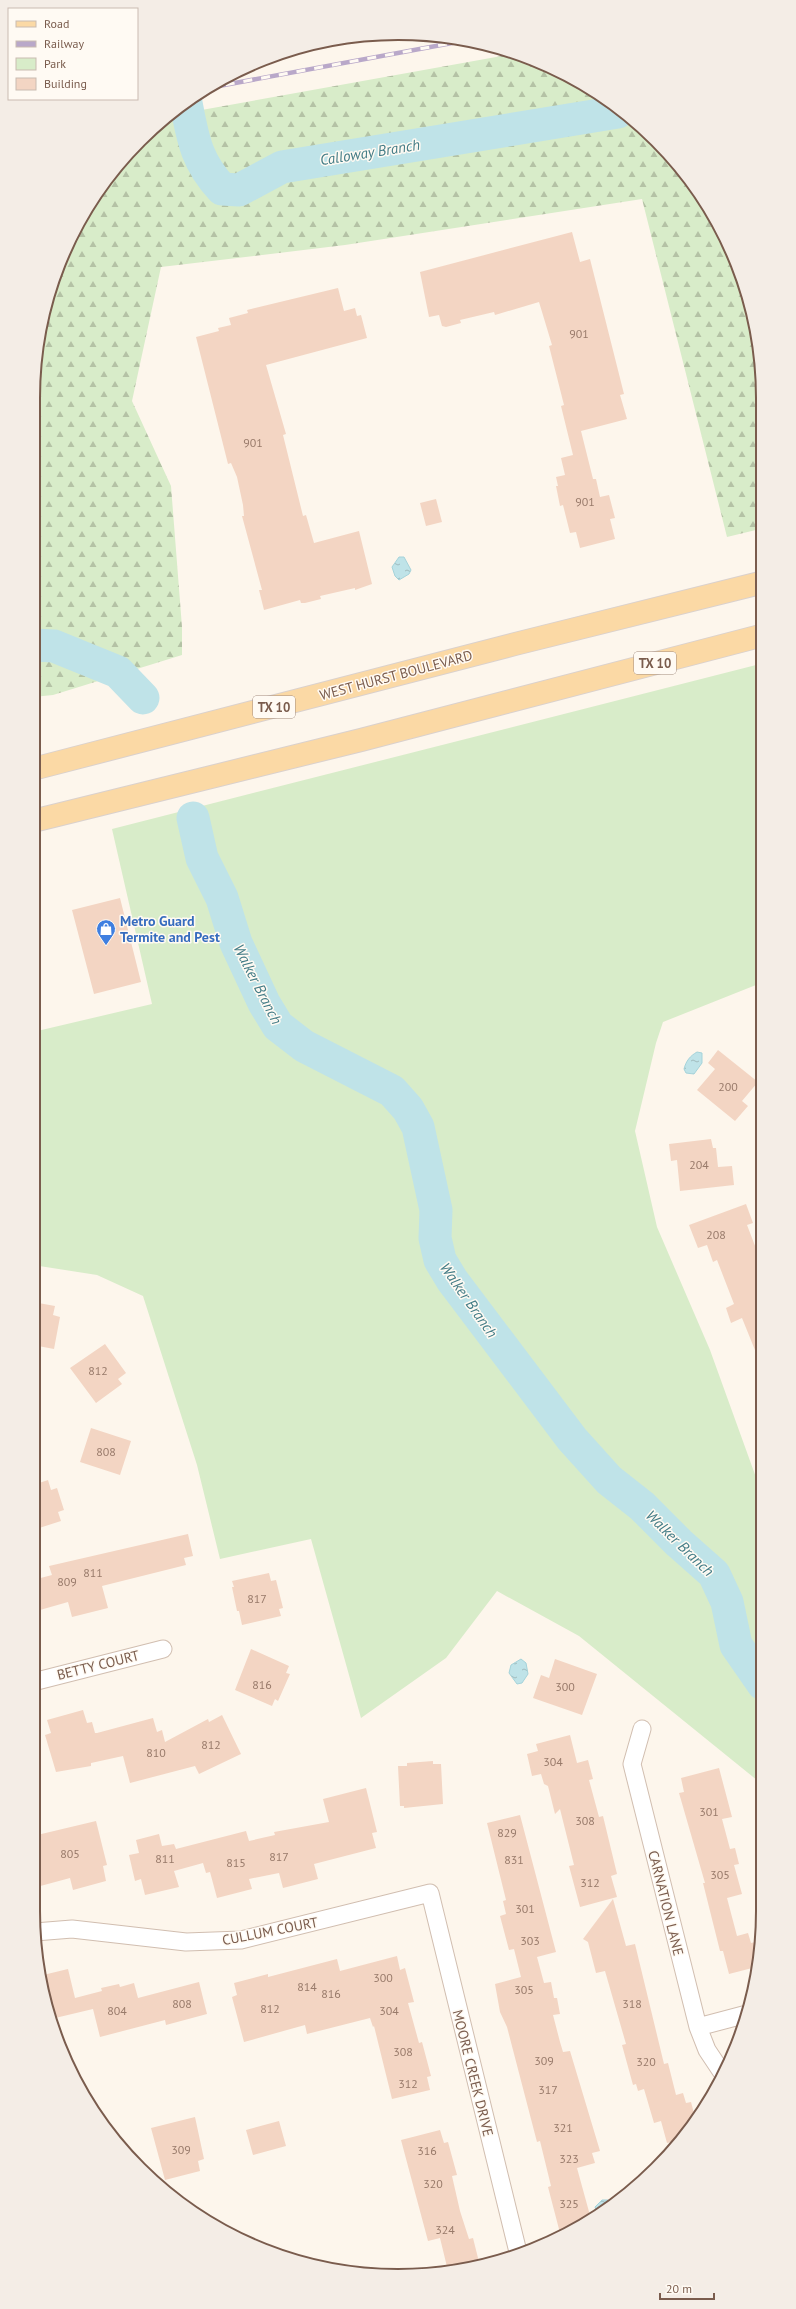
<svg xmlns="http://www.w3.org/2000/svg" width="796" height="2309" viewBox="0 0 796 2309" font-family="'PT Sans',sans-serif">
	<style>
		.green { fill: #d8ecc9 }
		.forest { fill: url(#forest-firs) }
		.water { fill: url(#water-ripples); stroke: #a5d3da }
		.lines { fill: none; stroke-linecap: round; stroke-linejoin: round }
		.river { stroke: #bfe3e8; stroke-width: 33 }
		.building { fill: #f3d5c3 }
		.minor-casing { stroke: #d1beb0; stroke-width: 19 }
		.primary-casing { stroke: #dad1cd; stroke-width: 24 }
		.minor { stroke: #fff; stroke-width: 17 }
		.primary { stroke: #fbd9a5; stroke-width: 22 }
		.rail-casing { stroke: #b9a8c9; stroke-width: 4.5 }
		.rail { stroke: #fffaf3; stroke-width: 3; stroke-dasharray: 9; stroke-linecap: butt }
		.labels { text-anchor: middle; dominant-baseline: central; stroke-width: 3; stroke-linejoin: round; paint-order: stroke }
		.number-label { font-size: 12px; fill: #987a6a }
		.shield { fill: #fffaf3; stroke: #a28b7f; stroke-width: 1 }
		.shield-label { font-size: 13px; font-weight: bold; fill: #7a5c4d }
		.street-label { font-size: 14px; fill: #7a5c4d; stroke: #fffaf3 }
		.shop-label { font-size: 14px; font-weight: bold; fill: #366cbe; stroke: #fffaf3; text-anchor: start }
		.water-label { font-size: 15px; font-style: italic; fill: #437c86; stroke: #fffaf3 }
		.rim { fill: none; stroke: #7a5c4d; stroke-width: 2 }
	</style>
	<defs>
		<pattern id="forest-firs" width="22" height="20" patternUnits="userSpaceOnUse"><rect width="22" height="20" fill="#d8ecc9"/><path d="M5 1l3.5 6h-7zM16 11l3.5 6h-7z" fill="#b4c2a5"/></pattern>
		<pattern id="water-ripples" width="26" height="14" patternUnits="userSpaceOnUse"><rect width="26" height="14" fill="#bfe3e8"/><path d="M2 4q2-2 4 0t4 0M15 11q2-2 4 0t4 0" fill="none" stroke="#a0bbbe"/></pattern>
	</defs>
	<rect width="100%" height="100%" fill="#fdf6ec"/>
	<path class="green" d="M 760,664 L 761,983 L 663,1022 L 656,1043 L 635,1131 L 657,1227 L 710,1350 L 762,1494 L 763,1785 L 579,1636 L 497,1591 L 446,1658 L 361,1718 L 311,1539 L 220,1559 L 197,1465 L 143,1296 L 97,1275 L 33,1265 L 33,1032 L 152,1004 L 112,829 Z"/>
	<path class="forest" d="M 513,54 L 581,82 L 672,157 L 725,237 L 760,350 L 760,529 L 727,537 L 642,199 L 345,245 L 161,267 L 132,401 L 171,486 L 182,627 L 182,655 L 53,695 L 33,697 L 33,398 L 45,304 L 71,237 L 108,176 L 157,124 L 168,116 Z"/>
	<path class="water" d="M 399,557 L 404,557 L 411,570 L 409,574 L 399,580 L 395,576 L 392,567 Z
		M 697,1052 L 702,1053 L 702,1063 L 694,1074 L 686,1073 L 684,1069 C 686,1061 690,1056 697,1052 Z
		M 521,1659 L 526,1663 L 528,1674 L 522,1683 L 517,1684 L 509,1673 L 511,1665 Z
		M 602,2200 L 608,2200 L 613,2204 L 598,2216 L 595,2207 Z"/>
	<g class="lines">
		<path class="river" d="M 186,103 C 193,139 196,161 222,189 L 239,190 L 282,167 L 618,112
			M 33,645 L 54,646 L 118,672 L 143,698
			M 193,818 L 202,858 L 222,898 L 236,943 L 264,1003 L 278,1026 L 304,1046 L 392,1091 L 408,1109 L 418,1127 L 436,1210 L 435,1238 L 440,1260 L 452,1280 L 572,1439 L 609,1480 L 642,1506 L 679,1543 L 714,1574 L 727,1602 L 736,1645 L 763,1684"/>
	</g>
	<path class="building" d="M 572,232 L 580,262 L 590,259 L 624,394 L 620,395 L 627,419 L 581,431 L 593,479 L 596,479 L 600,497 L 609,495 L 615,518 L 610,519 L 615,539 L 580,548 L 576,532 L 570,533 L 563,505 L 560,506 L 556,486 L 558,486 L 556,477 L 565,475 L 561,458 L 573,455 L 561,406 L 564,405 L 549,346 L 552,345 L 539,302 L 495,315 L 494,312 L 460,320 L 461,323 L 446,327 L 442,326 L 439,315 L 429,317 L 420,272 Z
		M 338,288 L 344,311 L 355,308 L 357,316 L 361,315 L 367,338 L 266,365 L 286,434 L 283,435 L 303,516 L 306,515 L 314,543 L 359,531 L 372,584 L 355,590 L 355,588 L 320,596 L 321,599 L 305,603 L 301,603 L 300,600 L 264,610 L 259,590 L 262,590 L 242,516 L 244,516 L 243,505 L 237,477 L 231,463 L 228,464 L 196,337 L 219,331 L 218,328 L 231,325 L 229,318 L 248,313 L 247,310 Z
		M 436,499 L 442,522 L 426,526 L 420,503 Z
		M 120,898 L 141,982 L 94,994 L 72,910 Z
		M 718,1050 L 758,1082 L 742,1101 L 748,1106 L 735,1121 L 697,1090 L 715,1069 L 708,1063 Z
		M 711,1139 L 713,1148 L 716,1148 L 718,1167 L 732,1166 L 734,1185 L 680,1191 L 677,1160 L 671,1161 L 669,1144 Z
		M 746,1204 L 753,1223 L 747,1225 L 762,1264 L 761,1365 L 742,1318 L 731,1323 L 726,1308 L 734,1304 L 717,1260 L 713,1262 L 707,1245 L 698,1248 L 689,1225 Z
		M 33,1302 L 55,1306 L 53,1315 L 60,1317 L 54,1349 L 33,1345 Z
		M 105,1344 L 126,1373 L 118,1379 L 122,1384 L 96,1403 L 70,1368 Z
		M 91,1428 L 131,1441 L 120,1475 L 80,1462 Z
		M 48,1480 L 51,1490 L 57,1488 L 64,1510 L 58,1512 L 61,1521 L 33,1530 L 33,1485 Z
		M 188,1534 L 193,1556 L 184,1558 L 186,1565 L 102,1586 L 108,1608 L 72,1617 L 68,1602 L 33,1612 L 33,1580 L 52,1575 L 49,1566 Z
		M 269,1573 L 271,1581 L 276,1580 L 283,1608 L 279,1609 L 281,1616 L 242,1625 L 239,1611 L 237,1611 L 232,1587 L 234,1587 L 232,1581 Z
		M 251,1649 L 289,1666 L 286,1673 L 290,1674 L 278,1701 L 275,1699 L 272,1706 L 235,1690 Z
		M 555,1659 L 597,1674 L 582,1715 L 533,1698 L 541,1675 L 549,1678 Z
		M 83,1710 L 87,1723 L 92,1722 L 95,1733 L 97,1733 L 153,1718 L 157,1732 L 162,1730 L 165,1742 L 208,1719 L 209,1722 L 222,1715 L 241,1754 L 199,1774 L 195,1766 L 130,1783 L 123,1756 L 91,1763 L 91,1766 L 56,1772 L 45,1735 L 51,1733 L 47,1720 Z
		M 570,1735 L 577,1763 L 588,1760 L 593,1779 L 589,1780 L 599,1817 L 603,1816 L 617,1874 L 611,1876 L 617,1897 L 580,1907 L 569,1866 L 574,1865 L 560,1809 L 555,1814 L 548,1786 L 544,1784 L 541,1774 L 532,1776 L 527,1754 L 538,1751 L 536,1744 Z
		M 433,1761 L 433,1764 L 441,1764 L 443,1804 L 404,1808 L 404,1806 L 400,1806 L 398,1766 L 407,1766 L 407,1763 Z
		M 719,1768 L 732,1817 L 722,1819 L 730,1849 L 735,1848 L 739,1864 L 734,1865 L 742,1894 L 727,1898 L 737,1936 L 748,1933 L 751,1943 L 759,1941 L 756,1967 L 729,1974 L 723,1951 L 720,1951 L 703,1883 L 705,1883 L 679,1793 L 684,1792 L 681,1778 Z
		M 366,1788 L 377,1832 L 372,1833 L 376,1848 L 314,1864 L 318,1879 L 283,1888 L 279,1873 L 249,1879 L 252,1889 L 217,1898 L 210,1872 L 206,1873 L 203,1863 L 174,1871 L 179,1887 L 145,1895 L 141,1879 L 135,1881 L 129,1855 L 139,1853 L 136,1840 L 159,1834 L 162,1846 L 174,1844 L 176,1849 L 246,1831 L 249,1841 L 275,1835 L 274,1832 L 329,1822 L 323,1799 Z
		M 520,1815 L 556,1952 L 537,1957 L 544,1983 L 551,1982 L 554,1998 L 557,1998 L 560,2014 L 553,2015 L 560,2042 L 563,2052 L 570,2051 L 600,2151 L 592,2153 L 595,2163 L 577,2168 L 591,2219 L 560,2233 L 548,2187 L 551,2186 L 540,2141 L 537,2142 L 507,2027 L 500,2012 L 495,1984 L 521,1977 L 514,1949 L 509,1950 L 500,1916 L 506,1914 L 503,1901 L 506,1900 L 487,1823 Z
		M 96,1821 L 107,1865 L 103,1866 L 106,1881 L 73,1890 L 70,1878 L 33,1888 L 33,1836 Z
		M 613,1899 L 626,1946 L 635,1944 L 664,2064 L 668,2063 L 676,2095 L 683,2093 L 686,2103 L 691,2102 L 696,2121 L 680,2140 L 667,2143 L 661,2121 L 654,2123 L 644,2089 L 638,2091 L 636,2084 L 633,2085 L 622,2045 L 626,2044 L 605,1971 L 596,1973 L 588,1942 L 583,1939 Z
		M 397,1956 L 400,1970 L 405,1968 L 414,2002 L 408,2003 L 419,2043 L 422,2042 L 431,2076 L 427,2077 L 430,2090 L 392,2099 L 374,2026 L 373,2027 L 370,2018 L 307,2034 L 305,2025 L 244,2042 L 232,1997 L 237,1995 L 234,1983 L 268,1974 L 268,1977 L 337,1959 L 340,1971 Z
		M 68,1969 L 75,1998 L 102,1991 L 101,1988 L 119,1984 L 120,1987 L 134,1983 L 138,1998 L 199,1982 L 207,2014 L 166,2025 L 165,2020 L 100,2037 L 93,2009 L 51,2019 L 39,1976 Z
		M 195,2117 L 204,2159 L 198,2161 L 200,2171 L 165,2180 L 151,2128 Z
		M 279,2121 L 286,2146 L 253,2155 L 246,2130 Z
		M 440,2130 L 444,2143 L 448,2142 L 457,2175 L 452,2176 L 460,2211 L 469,2239 L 473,2238 L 480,2266 L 448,2271 L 440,2238 L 428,2241 L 401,2140 Z"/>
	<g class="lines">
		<defs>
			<path id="minor" d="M 33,1682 L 163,1649
				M 642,1729 L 632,1764 L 698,2027 L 707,2050 L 721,2071
				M 35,1932 L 72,1929 L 186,1942 L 241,1940 L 430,1893 L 518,2252
				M 698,2027 L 747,2014"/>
			<path id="primary" d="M 33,769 L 515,644 L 760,583
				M 33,821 L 361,740 L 760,636"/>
		</defs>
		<use href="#minor" class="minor-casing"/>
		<use href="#primary" class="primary-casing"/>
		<use href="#minor" class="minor"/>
		<use href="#primary" class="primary"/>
		<defs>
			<path id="rail" d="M 208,88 L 463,41"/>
		</defs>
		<use href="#rail" class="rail-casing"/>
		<use href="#rail" class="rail"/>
	</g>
	<defs>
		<symbol id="shop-pin" viewBox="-11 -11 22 30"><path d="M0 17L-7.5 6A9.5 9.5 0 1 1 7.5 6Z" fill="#3f7fe0" stroke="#fffaf3"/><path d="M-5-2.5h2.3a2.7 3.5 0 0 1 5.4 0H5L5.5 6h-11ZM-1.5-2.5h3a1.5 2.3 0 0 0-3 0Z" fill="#fff"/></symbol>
	</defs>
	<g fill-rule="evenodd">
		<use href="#shop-pin" x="95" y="918" width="22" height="30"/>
	</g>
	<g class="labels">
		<g class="number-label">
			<text x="579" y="333">901</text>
			<text x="253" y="442">901</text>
			<text x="585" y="501">901</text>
			<text x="728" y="1086">200</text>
			<text x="699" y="1164">204</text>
			<text x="716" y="1234">208</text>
			<text x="98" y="1370">812</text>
			<text x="106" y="1451">808</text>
			<text x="93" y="1572">811</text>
			<text x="67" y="1581">809</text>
			<text x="257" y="1598">817</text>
			<text x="262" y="1684">816</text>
			<text x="565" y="1686">300</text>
			<text x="211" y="1744">812</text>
			<text x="156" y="1752">810</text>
			<text x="553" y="1761">304</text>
			<text x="709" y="1811">301</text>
			<text x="585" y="1820">308</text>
			<text x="507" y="1832">829</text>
			<text x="70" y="1853">805</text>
			<text x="279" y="1856">817</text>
			<text x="165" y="1858">811</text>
			<text x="514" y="1859">831</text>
			<text x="236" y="1862">815</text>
			<text x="720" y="1874">305</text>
			<text x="590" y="1882">312</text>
			<text x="525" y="1908">301</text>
			<text x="530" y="1940">303</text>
			<text x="383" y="1977">300</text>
			<text x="307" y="1986">814</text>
			<text x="524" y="1989">305</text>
			<text x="331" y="1993">816</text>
			<text x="182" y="2003">808</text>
			<text x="632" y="2003">318</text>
			<text x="270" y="2008">812</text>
			<text x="117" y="2010">804</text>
			<text x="389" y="2010">304</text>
			<text x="403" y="2051">308</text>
			<text x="544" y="2060">309</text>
			<text x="646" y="2061">320</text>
			<text x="408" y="2083">312</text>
			<text x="548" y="2089">317</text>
			<text x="563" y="2127">321</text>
			<text x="181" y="2149">309</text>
			<text x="427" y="2150">316</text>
			<text x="569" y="2158">323</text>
			<text x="433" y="2183">320</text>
			<text x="569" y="2203">325</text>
			<text x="445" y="2229">324</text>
		</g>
		<g class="shield">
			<rect x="634" y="652" width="42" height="22" rx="3"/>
			<rect x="253" y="696" width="42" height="22" rx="3"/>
		</g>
		<g class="shield-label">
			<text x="655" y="663">TX 10</text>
			<text x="274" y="707">TX 10</text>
		</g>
		<g class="street-label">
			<text transform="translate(396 675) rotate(-15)">WEST HURST BOULEVARD</text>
			<text transform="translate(98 1665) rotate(-14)">BETTY COURT</text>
			<text transform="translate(666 1903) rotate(76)">CARNATION LANE</text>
			<text transform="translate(270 1931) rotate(-11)">CULLUM COURT</text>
			<text transform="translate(473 2073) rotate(76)">MOORE CREEK DRIVE</text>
		</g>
		<g class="shop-label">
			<text x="120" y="921">Metro Guard<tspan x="120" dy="16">Termite and Pest</tspan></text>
		</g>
		<g class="water-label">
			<text transform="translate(370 152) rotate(-9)">Calloway Branch</text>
			<text transform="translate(258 984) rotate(63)">Walker Branch</text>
			<text transform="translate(469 1300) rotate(55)">Walker Branch</text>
			<text transform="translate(680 1543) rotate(44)">Walker Branch</text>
		</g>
	</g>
	<path d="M0 0H796V2309H0ZM398 40H398A358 358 0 0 1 756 398V1911A358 358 0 0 1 398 2269H398A358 358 0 0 1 40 1911V398A358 358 0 0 1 398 40Z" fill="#f4ede6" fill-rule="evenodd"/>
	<path class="rim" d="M398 40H398A358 358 0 0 1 756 398V1911A358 358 0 0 1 398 2269H398A358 358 0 0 1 40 1911V398A358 358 0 0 1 398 40Z"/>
	<rect x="8" y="8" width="130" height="92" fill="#fffaf3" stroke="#cabbb1"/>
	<rect x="16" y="21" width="20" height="6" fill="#fbd9a5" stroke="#cabbb1"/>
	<text x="44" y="28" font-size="12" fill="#7a5c4d">Road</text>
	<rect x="16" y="41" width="20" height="6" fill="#b9a8c9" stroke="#cabbb1"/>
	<text x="44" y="48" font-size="12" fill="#7a5c4d">Railway</text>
	<rect x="16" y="58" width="20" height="12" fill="#d8ecc9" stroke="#cabbb1"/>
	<text x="44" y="68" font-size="12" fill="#7a5c4d">Park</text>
	<rect x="16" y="78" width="20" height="12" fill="#f3d5c3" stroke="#cabbb1"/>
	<text x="44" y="88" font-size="12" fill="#7a5c4d">Building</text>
	<path d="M660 2293v6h54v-6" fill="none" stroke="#7a5c4d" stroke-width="2"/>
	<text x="666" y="2293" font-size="12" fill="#7a5c4d" stroke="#fffaf3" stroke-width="3" paint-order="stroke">20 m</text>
</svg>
